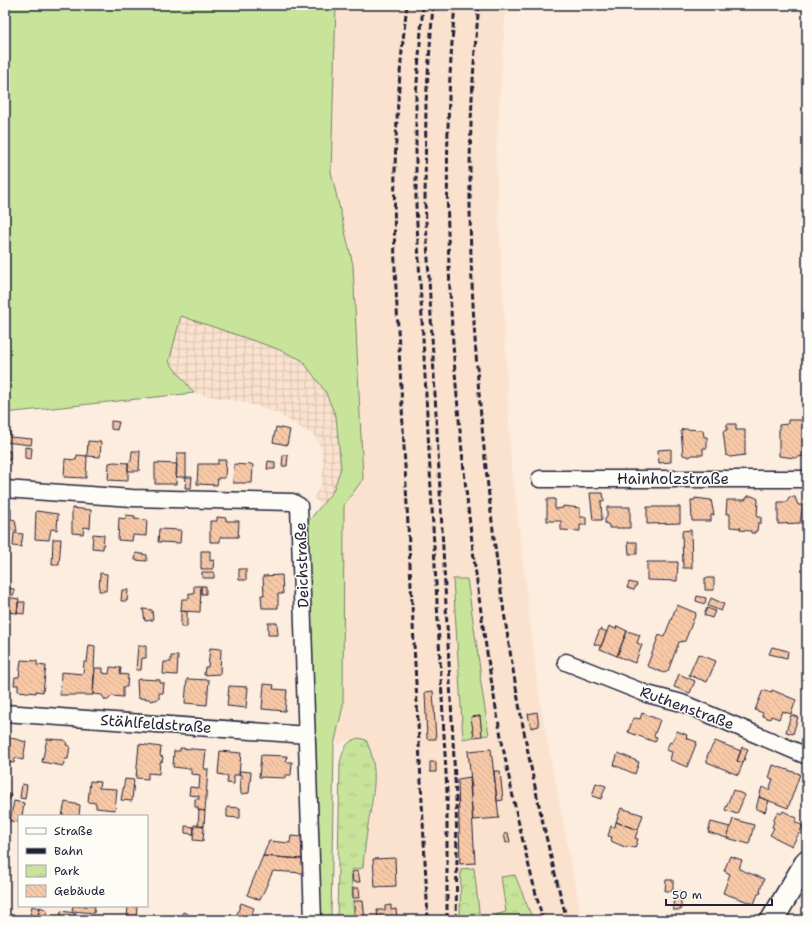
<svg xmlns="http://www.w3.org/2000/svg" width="812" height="925" viewBox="0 0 812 925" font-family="'Shantell Sans',sans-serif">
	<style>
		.built { fill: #fbe2ce }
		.industrial { fill: url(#industrial-grid) }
		.green { fill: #c8e49b; stroke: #75836b }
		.forest { fill: url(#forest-crowns); stroke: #75836b }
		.park { fill: url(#park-tufts); stroke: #75836b }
		.building { fill: url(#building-back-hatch); stroke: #22223b }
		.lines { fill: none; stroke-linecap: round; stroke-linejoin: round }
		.street-casing { stroke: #22223b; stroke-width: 19 }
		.secondary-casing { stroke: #22223b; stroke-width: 25 }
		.street { stroke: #fdfcf7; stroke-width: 16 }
		.secondary { stroke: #fdfcf7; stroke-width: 22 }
		.rail { stroke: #22223b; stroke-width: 3; stroke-dasharray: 6 3; stroke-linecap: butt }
		.labels { text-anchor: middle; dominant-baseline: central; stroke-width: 3; stroke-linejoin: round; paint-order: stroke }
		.street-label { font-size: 15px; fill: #22223b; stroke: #fdfcf7 }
	</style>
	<defs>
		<pattern id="industrial-grid" width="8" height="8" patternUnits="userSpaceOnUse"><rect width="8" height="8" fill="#fbe2ce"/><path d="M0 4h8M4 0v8" fill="none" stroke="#d7c2b2"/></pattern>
		<pattern id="forest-crowns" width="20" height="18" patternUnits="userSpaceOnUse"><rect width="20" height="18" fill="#c8e49b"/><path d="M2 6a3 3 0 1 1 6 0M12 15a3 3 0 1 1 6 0" fill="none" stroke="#acc386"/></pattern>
		<pattern id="park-tufts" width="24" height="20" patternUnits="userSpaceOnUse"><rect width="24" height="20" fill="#c8e49b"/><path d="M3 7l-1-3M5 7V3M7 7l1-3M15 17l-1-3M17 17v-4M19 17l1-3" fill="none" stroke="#acc386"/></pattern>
		<pattern id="building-back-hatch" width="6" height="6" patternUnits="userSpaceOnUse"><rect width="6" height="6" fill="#f8c9a7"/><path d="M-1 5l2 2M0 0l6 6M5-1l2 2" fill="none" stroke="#d4ac91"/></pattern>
	</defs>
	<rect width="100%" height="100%" fill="#fceddf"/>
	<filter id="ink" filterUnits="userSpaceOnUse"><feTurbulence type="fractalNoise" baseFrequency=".025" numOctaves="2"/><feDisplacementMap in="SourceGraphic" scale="8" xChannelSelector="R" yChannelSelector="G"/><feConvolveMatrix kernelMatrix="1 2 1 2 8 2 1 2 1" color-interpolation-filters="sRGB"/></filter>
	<g filter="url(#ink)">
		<path class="built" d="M 336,5 L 506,5 L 496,158 L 511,460 L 539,697 L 582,920 L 354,920 L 351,870 L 368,825 L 375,792 L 359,738 L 334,745 L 343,706 L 344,505 L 363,479 L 353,265 L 331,172 Z"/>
		<path class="industrial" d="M 181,315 L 275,348 L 302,360 L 313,374 L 325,391 L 336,417 L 340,447 L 341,468 L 338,480 L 333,491 L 323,505 L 313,498 L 321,484 L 324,466 L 322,452 L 316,437 L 277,413 L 247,403 L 194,393 L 169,362 Z"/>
		<path class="green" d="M 5,5 L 336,5 L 331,172 L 353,265 L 363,479 L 344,505 L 343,706 L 334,745 L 331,920 L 319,920 L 307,523 L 333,491 L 341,468 L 336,417 L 325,391 L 302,360 L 275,348 L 181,316 L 169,362 L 194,393 L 5,413 Z
			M 453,579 L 467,579 L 481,676 L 480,677 L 489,735 L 482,736 L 480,716 L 472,717 L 474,737 L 463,739 Z"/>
		<path class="forest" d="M 474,868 L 480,920 L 460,920 L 461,869 Z
			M 515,875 L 533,920 L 496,920 L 495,915 L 506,912 L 501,877 Z"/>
		<path class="park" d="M 359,738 L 366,740 C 380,769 373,795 368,825 C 366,839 364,853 363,868 L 351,870 L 354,920 L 337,920 L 340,763 C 343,751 345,741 359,738 Z"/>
		<path class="building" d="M 788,420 L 805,420 L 807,455 L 795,458 L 779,456 L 779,425 L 788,424 Z
			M 111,421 L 119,422 L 117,430 L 111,429 Z
			M 727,424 L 736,424 L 736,430 L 745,430 L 745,455 L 730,457 L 726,455 L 723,431 L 727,430 Z
			M 276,427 L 290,430 L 287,445 L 273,442 Z
			M 684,429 L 703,430 L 704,437 L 707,437 L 707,448 L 703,448 L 703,455 L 692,455 L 690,457 L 683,455 L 681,430 Z
			M 5,431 L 10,432 L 10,437 L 32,439 L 31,445 L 5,442 Z
			M 88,441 L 101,442 L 100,457 L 87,456 Z
			M 25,447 L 32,448 L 31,459 L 25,458 Z
			M 671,449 L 671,462 L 659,463 L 658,450 Z
			M 5,451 L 10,451 L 10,460 L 5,460 L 5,465 Z
			M 132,451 L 140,451 L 139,471 L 128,471 L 128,463 L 131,461 Z
			M 177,453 L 186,453 L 186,477 L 176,477 Z
			M 77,455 L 87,456 L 86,478 L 64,477 L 65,459 L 76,460 Z
			M 283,455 L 288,455 L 287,466 L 282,466 Z
			M 218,460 L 226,460 L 225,478 L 218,478 L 217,485 L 197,484 L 198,464 L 218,464 Z
			M 268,461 L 275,462 L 275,469 L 267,469 Z
			M 114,462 L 128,463 L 128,481 L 108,480 L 109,463 Z
			M 155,463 L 177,464 L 176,484 L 155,484 Z
			M 248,463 L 253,465 L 252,483 L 233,483 L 234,464 L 246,465 Z
			M 186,477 L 192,477 L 191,488 L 185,488 Z
			M 590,493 L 603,493 L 604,501 L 601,501 L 602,520 L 593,520 Z
			M 748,496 L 752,496 L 758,499 L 757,517 L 761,517 L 761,523 L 758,523 L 757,531 L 755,531 L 755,533 L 751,533 L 751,531 L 740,530 L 741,528 L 730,527 L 730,514 L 726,514 L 727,500 L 745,500 Z
			M 789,497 L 795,497 L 798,505 L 803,505 L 800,523 L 778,524 L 778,502 L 787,502 Z
			M 695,498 L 711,500 L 714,515 L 711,515 L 711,521 L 692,521 L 691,500 L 695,500 Z
			M 547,499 L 555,499 L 555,509 L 563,508 L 563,506 L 580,508 L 580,517 L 586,517 L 586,525 L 580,525 L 580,531 L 561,530 L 561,521 L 547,521 Z
			M 607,507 L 630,507 L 630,528 L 609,528 L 609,525 L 605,523 L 605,519 L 607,517 Z
			M 647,507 L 680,507 L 680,523 L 647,524 Z
			M 5,508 L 11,508 L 11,519 L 15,520 L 17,531 L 5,530 Z
			M 72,508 L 91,510 L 90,528 L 84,527 L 83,534 L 72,533 Z
			M 36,511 L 58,514 L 57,530 L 51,529 L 49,540 L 35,539 Z
			M 126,515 L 135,516 L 134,519 L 147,520 L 146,536 L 133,535 L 132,541 L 118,540 L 119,518 L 126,519 Z
			M 217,517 L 226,518 L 226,521 L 239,521 L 238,537 L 220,537 L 220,542 L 210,542 L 210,521 L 217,521 Z
			M 159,529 L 181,530 L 180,543 L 158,542 Z
			M 691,530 L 692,568 L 683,568 L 682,531 Z
			M 14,533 L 23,534 L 21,547 L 13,546 Z
			M 93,534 L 104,535 L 103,549 L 92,548 Z
			M 53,539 L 61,539 L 59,565 L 52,565 Z
			M 628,542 L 637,542 L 637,554 L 629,554 Z
			M 201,551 L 210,551 L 210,561 L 214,560 L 213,569 L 201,569 Z
			M 136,553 L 147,555 L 147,561 L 135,560 Z
			M 647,562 L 678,562 L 677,581 L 647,580 Z
			M 239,569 L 246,569 L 246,580 L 239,580 Z
			M 202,572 L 214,572 L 214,578 L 202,578 Z
			M 100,573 L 107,574 L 106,591 L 99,591 Z
			M 282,575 L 283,594 L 278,594 L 278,608 L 262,608 L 261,595 L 264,595 L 263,576 Z
			M 705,578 L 714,578 L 714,590 L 705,590 Z
			M 629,582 L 637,584 L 634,590 L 627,588 Z
			M 194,586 L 201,586 L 200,612 L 181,611 L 182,599 L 189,599 L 189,593 L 194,594 Z
			M 201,586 L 206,586 L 206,594 L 201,594 Z
			M 5,588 L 14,589 L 14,595 L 5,594 Z
			M 122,590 L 128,590 L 127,601 L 121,601 Z
			M 697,596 L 706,598 L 705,604 L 696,601 Z
			M 6,597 L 19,599 L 17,613 L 5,612 Z
			M 711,598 L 724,604 L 721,611 L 708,606 Z
			M 18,602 L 25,602 L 24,614 L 17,613 Z
			M 677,605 L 696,613 L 685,641 L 679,642 L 668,671 L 664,673 L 647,666 L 659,635 L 664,637 Z
			M 707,608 L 715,611 L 712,618 L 704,615 Z
			M 143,609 L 152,610 L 153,620 L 145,621 Z
			M 181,611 L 187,612 L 187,627 L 181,627 Z
			M 268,623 L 277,623 L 278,635 L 268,635 Z
			M 609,626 L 616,629 L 617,626 L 627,631 L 617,656 L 600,649 Z
			M 600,629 L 607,632 L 601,646 L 594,644 Z
			M 627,631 L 640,635 L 637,643 L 642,645 L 635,663 L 617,656 Z
			M 89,645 L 95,646 L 93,695 L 60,695 L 61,672 L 83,674 L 84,662 L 87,662 Z
			M 138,646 L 146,646 L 146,658 L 142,658 L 141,670 L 136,670 Z
			M 772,647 L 788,651 L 787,658 L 769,654 Z
			M 210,648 L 221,649 L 220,674 L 204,675 L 205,667 L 208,667 Z
			M 698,654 L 716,661 L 707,682 L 689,675 Z
			M 171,656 L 178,656 L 177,675 L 163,674 L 164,662 L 171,662 Z
			M 21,660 L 37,661 L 37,665 L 46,666 L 43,692 L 36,691 L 36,693 L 18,691 L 18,685 L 14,685 L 15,677 L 19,677 Z
			M 110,667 L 121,668 L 120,674 L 128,675 L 127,687 L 123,687 L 123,697 L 112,696 L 108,700 L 105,700 L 102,695 L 93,694 L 95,668 L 103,668 L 103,673 L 109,674 Z
			M 679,674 L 695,681 L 690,693 L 674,687 Z
			M 140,679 L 160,680 L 160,683 L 164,683 L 163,693 L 159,693 L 159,699 L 151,701 L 149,699 L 138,698 L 137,680 Z
			M 187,679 L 209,680 L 207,705 L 185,703 Z
			M 264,684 L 274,685 L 273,689 L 287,690 L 285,711 L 262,709 Z
			M 229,686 L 248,687 L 246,708 L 227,706 Z
			M 763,690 L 771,693 L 772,690 L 796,700 L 791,714 L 782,711 L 779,719 L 771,716 L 770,719 L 762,716 L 763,713 L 755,710 Z
			M 433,691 L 436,739 L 427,739 L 425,692 Z
			M 537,712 L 539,726 L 531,728 L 528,714 Z
			M 642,713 L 660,720 L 654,736 L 657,737 L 655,742 L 628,732 L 633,719 L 635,718 L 640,719 Z
			M 791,715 L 798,717 L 793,734 L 786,732 Z
			M 480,716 L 482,736 L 474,737 L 471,717 Z
			M 677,731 L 687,735 L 686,738 L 697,742 L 687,767 L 670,760 L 672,752 L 666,750 L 670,742 L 672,743 Z
			M 12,738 L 26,742 L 23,760 L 15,758 L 14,763 L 5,762 L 5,739 Z
			M 47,739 L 64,740 L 67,742 L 66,745 L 70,746 L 68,759 L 65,759 L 63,766 L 42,762 Z
			M 715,741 L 741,751 L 737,761 L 743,763 L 738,775 L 707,762 L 707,756 Z
			M 139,744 L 161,747 L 160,756 L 163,757 L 162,762 L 160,762 L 159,774 L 148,773 L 148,779 L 136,778 Z
			M 742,747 L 748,749 L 743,763 L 737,761 Z
			M 180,748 L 206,750 L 204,769 L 208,769 L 205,811 L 198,810 L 198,807 L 195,807 L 195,799 L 199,799 L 199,796 L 189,795 L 190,787 L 199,788 L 200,775 L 191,774 L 191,769 L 173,767 L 174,751 L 180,751 Z
			M 491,749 L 499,818 L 473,820 L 470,787 L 472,787 L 471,781 L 468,751 Z
			M 220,751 L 241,753 L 239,775 L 234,775 L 234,784 L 227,783 L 228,776 L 218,774 Z
			M 618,753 L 639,762 L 635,774 L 614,765 Z
			M 261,755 L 287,756 L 286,762 L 292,762 L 291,775 L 285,775 L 285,778 L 259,777 Z
			M 430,762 L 436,762 L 436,772 L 430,772 Z
			M 773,765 L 800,774 L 788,808 L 759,797 L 762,787 L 769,790 L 773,779 L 769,778 Z
			M 240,771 L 251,772 L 249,793 L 241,794 L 240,778 L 242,778 L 242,775 L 239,775 Z
			M 494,771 L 500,771 L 503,800 L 497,801 Z
			M 470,777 L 475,863 L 460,864 L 458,779 Z
			M 125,779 L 134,780 L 132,801 L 121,800 Z
			M 90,781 L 100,782 L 99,788 L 117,789 L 115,810 L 96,808 L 96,803 L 88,802 Z
			M 596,783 L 606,786 L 601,799 L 592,796 Z
			M 22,784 L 27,785 L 25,799 L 20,798 Z
			M 733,790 L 745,795 L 737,814 L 725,810 Z
			M 7,794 L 11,794 L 10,799 L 6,798 Z
			M 759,797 L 769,801 L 765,812 L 756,809 Z
			M 14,801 L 24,803 L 22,816 L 19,816 L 19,822 L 10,821 Z
			M 65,802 L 80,805 L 79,816 L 62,816 Z
			M 227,807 L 240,808 L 240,818 L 227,817 Z
			M 621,808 L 643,815 L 638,830 L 616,822 Z
			M 199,810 L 205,811 L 204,826 L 198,825 Z
			M 783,811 L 797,818 L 795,822 L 803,826 L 792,846 L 770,835 L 774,828 L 772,827 L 774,822 L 773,821 L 778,812 L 781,814 Z
			M 733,819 L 754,825 L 749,844 L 727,838 Z
			M 616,822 L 638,830 L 635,838 L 638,839 L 635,848 L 627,846 L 627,848 L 611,841 L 612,837 L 608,836 L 611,826 L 615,827 Z
			M 711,822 L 730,827 L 727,838 L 708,832 Z
			M 194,825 L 204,826 L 203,841 L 193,840 Z
			M 185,826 L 194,827 L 194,834 L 185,833 Z
			M 508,833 L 510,842 L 506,843 L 504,834 Z
			M 291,836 L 302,837 L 302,859 L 263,856 L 269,841 L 290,843 Z
			M 263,856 L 302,859 L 303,873 L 273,871 L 260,900 L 247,895 Z
			M 730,856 L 742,860 L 739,869 L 764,879 L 760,890 L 761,893 L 758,894 L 754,904 L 723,893 L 730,874 L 724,871 Z
			M 395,858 L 396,886 L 375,887 L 373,859 Z
			M 358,871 L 360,882 L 353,882 L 352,872 Z
			M 666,880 L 673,880 L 673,891 L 665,891 Z
			M 353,888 L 359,888 L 360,898 L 353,898 Z
			M 674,891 L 681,891 L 681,910 L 673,910 Z
			M 354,901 L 363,901 L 365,920 L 356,920 Z
			M 241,903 L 254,908 L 249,920 L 235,920 Z
			M 391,905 L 391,910 L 396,909 L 397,920 L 378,920 L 377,910 L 385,910 L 385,906 Z
			M 32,906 L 40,908 L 37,920 L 29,920 Z
			M 73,906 L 95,906 L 94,913 L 72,911 Z
			M 128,906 L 137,906 L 136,919 L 127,918 Z
			M 40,907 L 47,910 L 45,920 L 37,920 Z
			M 61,911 L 75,913 L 74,920 L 60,920 Z
			M 183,912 L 196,918 L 195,920 L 179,920 Z
			M 707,917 L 729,920 L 707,920 Z"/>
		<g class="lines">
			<defs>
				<path id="street" d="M 540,479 L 807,479
					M 5,489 L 132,498 L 292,502 L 299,506 L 313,920
					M 566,662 L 647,694 L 682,703 L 807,756
					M 5,713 L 307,735"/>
				<path id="secondary" d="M 772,920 L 807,861"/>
			</defs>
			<use href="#street" class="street-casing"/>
			<use href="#secondary" class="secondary-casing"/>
			<use href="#street" class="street"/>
			<use href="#secondary" class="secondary"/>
			<path class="rail" d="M 407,5 C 396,93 393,181 395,269 L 428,920
				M 423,5 L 416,95 L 416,205 L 447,792 L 447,920
				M 433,5 L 426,102 L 425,202 L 456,798 L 457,859 L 456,920
				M 455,5 C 439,182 450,357 471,533 C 486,663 508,794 543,920
				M 479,5 C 463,160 470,314 486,468 C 502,621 527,772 567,920"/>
		</g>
	</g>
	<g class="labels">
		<g class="street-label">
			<text x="673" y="479">Hainholzstraße</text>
			<text transform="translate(302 565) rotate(-92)">Deichstraße</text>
			<text transform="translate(687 708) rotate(20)">Ruthenstraße</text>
			<text transform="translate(156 724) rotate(4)">Stählfeldstraße</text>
		</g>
	</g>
	<rect width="812" height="925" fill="none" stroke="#fdfcf7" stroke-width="20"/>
	<rect x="10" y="10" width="792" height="905" fill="none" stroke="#22223b" stroke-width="1.5" filter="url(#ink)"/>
	<rect x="18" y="815" width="130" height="92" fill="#fdfcf7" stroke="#a5a5ac"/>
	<rect x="26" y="828" width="20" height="6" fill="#fdfcf7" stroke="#a5a5ac"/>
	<text x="54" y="835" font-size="12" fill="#22223b">Straße</text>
	<rect x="26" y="848" width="20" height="6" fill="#22223b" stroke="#a5a5ac"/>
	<text x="54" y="855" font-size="12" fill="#22223b">Bahn</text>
	<rect x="26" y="865" width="20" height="12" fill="url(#park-tufts)" stroke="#a5a5ac"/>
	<text x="54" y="875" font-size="12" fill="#22223b">Park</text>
	<rect x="26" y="885" width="20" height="12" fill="url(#building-back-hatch)" stroke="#a5a5ac"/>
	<text x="54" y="895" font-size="12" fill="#22223b">Gebäude</text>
	<path d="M666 899v6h106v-6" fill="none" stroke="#22223b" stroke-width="2"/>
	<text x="672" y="899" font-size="12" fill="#22223b" stroke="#fdfcf7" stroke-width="3" paint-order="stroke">50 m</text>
</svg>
